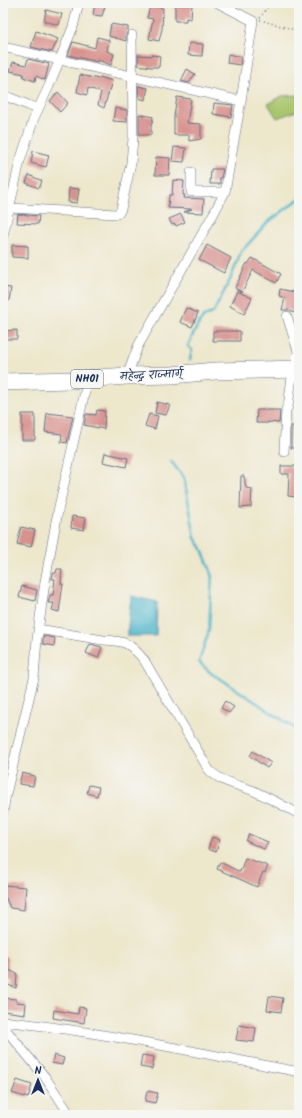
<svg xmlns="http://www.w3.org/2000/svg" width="302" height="1118" viewBox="0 0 302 1118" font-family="Kalam,'Playpen Sans Deva',sans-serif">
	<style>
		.green { fill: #a9c66d; stroke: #627a66 }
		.water { fill: #4db5cb; stroke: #347294 }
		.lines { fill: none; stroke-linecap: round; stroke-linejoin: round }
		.stream { stroke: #4db5cb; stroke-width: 2.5 }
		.building { fill: #d8928e }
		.street-casing { stroke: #646f84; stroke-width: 10 }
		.highway-casing { stroke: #646f84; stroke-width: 18 }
		.path { stroke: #646f84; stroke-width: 1.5; stroke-dasharray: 1 3; stroke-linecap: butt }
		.street { stroke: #fff; stroke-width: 9 }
		.highway { stroke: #fff; stroke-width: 17 }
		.labels { text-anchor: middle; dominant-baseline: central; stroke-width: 3; stroke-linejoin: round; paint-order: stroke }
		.shield { fill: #f6f6f2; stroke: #5d6b8a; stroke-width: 1 }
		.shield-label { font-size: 11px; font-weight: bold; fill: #1b2f5e }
		.street-label { font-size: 12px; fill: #1b2f5e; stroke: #f6f6f2 }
	</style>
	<rect width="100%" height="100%" fill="#f6f6f2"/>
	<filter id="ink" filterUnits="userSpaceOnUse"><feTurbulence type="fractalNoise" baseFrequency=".025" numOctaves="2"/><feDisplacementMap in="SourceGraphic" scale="8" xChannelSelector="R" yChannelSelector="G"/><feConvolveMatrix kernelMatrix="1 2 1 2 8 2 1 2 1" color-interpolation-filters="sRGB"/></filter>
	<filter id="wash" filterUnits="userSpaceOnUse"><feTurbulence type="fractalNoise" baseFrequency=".012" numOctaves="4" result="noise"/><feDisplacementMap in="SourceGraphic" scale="16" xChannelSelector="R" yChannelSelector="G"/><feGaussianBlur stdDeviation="0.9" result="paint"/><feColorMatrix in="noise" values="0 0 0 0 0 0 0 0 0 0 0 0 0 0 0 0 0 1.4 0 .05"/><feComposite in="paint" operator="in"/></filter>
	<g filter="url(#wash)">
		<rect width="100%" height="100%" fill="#ede7cc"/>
		<path class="green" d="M 299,95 L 299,110 L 277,118 L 268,104 L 282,96 Z"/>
		<path class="water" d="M 131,596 L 157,602 L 156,636 L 127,636 Z"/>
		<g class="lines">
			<path class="stream" d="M 190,360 L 192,350 L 188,346 C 192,338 199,318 207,315 C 209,314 211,314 213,313 L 230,280 L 241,252 L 267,223 L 299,199
				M 171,461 L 184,478 L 195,538 L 201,547 L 212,574 L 209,630 L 199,662 L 212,674 L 224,681 L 299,731"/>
		</g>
		<g id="blocks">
			<path class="building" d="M 95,3 L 106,3 L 102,16 L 93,15 Z
				M 175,5 L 192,5 L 191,19 L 186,18 L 186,21 L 175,21 Z
				M 150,6 L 163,8 L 162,29 L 159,41 L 149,39 L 153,19 L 147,18 Z
				M 46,10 L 62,14 L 59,25 L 44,21 Z
				M 111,24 L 128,27 L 128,31 L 126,35 L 126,41 L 109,36 Z
				M 36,31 L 58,39 L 52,52 L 31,47 Z
				M 97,37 L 109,40 L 107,51 L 114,54 L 111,65 L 98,60 L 98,62 L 68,55 L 73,42 L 95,48 Z
				M 189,43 L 203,44 L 202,56 L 188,55 Z
				M 228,54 L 241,57 L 240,65 L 227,63 Z
				M 138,55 L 152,56 L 152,55 L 160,56 L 159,67 L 151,67 L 138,65 Z
				M 28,59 L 49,64 L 45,80 L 36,76 L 35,81 L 23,77 L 24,74 L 10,71 L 13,62 L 26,65 Z
				M 187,69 L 195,74 L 189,83 L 181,81 Z
				M 80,75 L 99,79 L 100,77 L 112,81 L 104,108 L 98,105 L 101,92 L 88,88 L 87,95 L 77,92 Z
				M 138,86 L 148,88 L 145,100 L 139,98 Z
				M 58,92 L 68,103 L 60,112 L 50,101 Z
				M 177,97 L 191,99 L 187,123 L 201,124 L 201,139 L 189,141 L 189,135 L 174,135 L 174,116 Z
				M 214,103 L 233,105 L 231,117 L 213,114 Z
				M 115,108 L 127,110 L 127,122 L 113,121 Z
				M 139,114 L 153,117 L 152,124 L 151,124 L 151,135 L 139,135 Z
				M 174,147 L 186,148 L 184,162 L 172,161 Z
				M 33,151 L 49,155 L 46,167 L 31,163 Z
				M 156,157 L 170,158 L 169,175 L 155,175 Z
				M 211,169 L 223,169 L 221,178 L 220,178 L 220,184 L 210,184 Z
				M 29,175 L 42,181 L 39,188 L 26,183 Z
				M 173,180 L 184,181 L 183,195 L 185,195 L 184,198 L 204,199 L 203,213 L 184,212 L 192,209 L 168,208 L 169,195 L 172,195 Z
				M 69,188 L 79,189 L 77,203 L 68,202 Z
				M 18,214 L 39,216 L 38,224 L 17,223 Z
				M 181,214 L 185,222 L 176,226 L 175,224 L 172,225 L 169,219 Z
				M 12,245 L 28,246 L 28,258 L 12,257 Z
				M 207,245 L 231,258 L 224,273 L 199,260 Z
				M 252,258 L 281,274 L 276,283 L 253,270 L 242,292 L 235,288 L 247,263 L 248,264 Z
				M 3,287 L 11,288 L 9,301 L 3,301 Z
				M 280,289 L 299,293 L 299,314 L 292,312 L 289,310 L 282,310 L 285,298 L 279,296 Z
				M 237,291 L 252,298 L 244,314 L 230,306 Z
				M 186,308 L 198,313 L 192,327 L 180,322 Z
				M 17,330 L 17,339 L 3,339 L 3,331 Z
				M 213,331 L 240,331 L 240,341 L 213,341 Z
				M 157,402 L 170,405 L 166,415 L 155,413 Z
				M 97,410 L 105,411 L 104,429 L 84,425 L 86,414 L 96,415 Z
				M 257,410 L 280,410 L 279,423 L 268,422 L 268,423 L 256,423 Z
				M 47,413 L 73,416 L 67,443 L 61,442 L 62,434 L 45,432 Z
				M 22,414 L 35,414 L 35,440 L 22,440 Z
				M 149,414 L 158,416 L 155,429 L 145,426 Z
				M 291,426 L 299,426 L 299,448 L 291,448 Z
				M 105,453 L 128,458 L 126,467 L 103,462 Z
				M 281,466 L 297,466 L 297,497 L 288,496 L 289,474 L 281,474 Z
				M 241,476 L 244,476 L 246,488 L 252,489 L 251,507 L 240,508 Z
				M 72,516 L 86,518 L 84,530 L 71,528 Z
				M 21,527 L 35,530 L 31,547 L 17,544 Z
				M 57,569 L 62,569 L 61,584 L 63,584 L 59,612 L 52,610 L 54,603 L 48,603 L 50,595 L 53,595 L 55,579 L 52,579 L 53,573 L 56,573 Z
				M 22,586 L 37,590 L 35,601 L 19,597 Z
				M 43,636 L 55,638 L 54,646 L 43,644 Z
				M 90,644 L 102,647 L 98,658 L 86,653 Z
				M 225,701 L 234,707 L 229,713 L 221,708 Z
				M 253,751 L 271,763 L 267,768 L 250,756 Z
				M 22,773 L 35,776 L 33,786 L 19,784 Z
				M 89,785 L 99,787 L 97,796 L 87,793 Z
				M 249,834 L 268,842 L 264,849 L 246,841 Z
				M 212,837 L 220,840 L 216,852 L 208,849 Z
				M 245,858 L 268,866 L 265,873 L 263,872 L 257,887 L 217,869 L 220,862 L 240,872 Z
				M 3,885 L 26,887 L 24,910 L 10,908 L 6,898 L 3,898 Z
				M 7,956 L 9,970 L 17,974 L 16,988 L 8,985 L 7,977 L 3,976 L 3,957 Z
				M 269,996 L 283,998 L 281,1012 L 267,1010 Z
				M 3,998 L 16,999 L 16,1002 L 26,1003 L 25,1014 L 3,1011 Z
				M 79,1007 L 86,1008 L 84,1023 L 53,1018 L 54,1010 L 78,1014 Z
				M 239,1025 L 256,1028 L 254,1042 L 236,1040 Z
				M 54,1055 L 64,1058 L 62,1065 L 52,1063 Z
				M 142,1055 L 154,1057 L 152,1069 L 140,1067 Z
				M 17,1080 L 32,1085 L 28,1098 L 12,1093 Z
				M 147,1091 L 158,1093 L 155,1103 L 145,1101 Z"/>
		</g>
	</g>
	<g filter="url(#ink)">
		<use href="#blocks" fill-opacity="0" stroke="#646f84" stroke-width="1"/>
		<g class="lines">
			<defs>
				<path id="street" d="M 3,47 L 241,101
					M 3,95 L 38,109
					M 191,172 L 191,192 L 225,192
					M 10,208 L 116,214 L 119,213 L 121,209 L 131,163 L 133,138 L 132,35
					M 3,236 L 20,161 L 34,118 L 49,86 L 73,27 L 79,3
					M 287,316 L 298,351 L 296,369
					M 127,376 L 138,346 L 214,213 L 225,192 L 241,101 L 253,21 L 218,3
					M 284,452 L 286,409 L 288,407 L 293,369
					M 38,629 L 103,640 C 126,641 130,643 144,660 L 209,770 C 221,782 238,785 254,791 C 269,798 284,806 299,814
					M 3,812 L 6,794 L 34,678 L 37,639 L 45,582 L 58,511 L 88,378
					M 3,1021 C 103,1032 201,1053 299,1072
					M 3,1026 L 45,1077 L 70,1115"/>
				<path id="highway" d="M 3,382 L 70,380 L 127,376 L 172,375 L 215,371 L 299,369"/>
			</defs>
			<use href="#street" class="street-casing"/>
			<use href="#highway" class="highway-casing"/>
			<path class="path" d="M 260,18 L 270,3
				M 260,20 L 299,31"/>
			<use href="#street" class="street"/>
			<use href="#highway" class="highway"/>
		</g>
	</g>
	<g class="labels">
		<rect class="shield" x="71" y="370" width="32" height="18" rx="3"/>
		<g class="shield-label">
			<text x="87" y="379">NH01</text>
		</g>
		<g class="street-label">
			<text transform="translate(151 375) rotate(-3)">महेन्द्र राज्मार्ग्</text>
		</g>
	</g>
	<rect width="302" height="1118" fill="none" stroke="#f6f6f2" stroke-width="16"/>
	<g transform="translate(38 1080)" stroke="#f6f6f2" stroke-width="3" paint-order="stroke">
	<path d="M0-3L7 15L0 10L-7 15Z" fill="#1b2f5e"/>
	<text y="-6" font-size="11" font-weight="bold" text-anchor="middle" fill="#1b2f5e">N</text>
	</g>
</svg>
